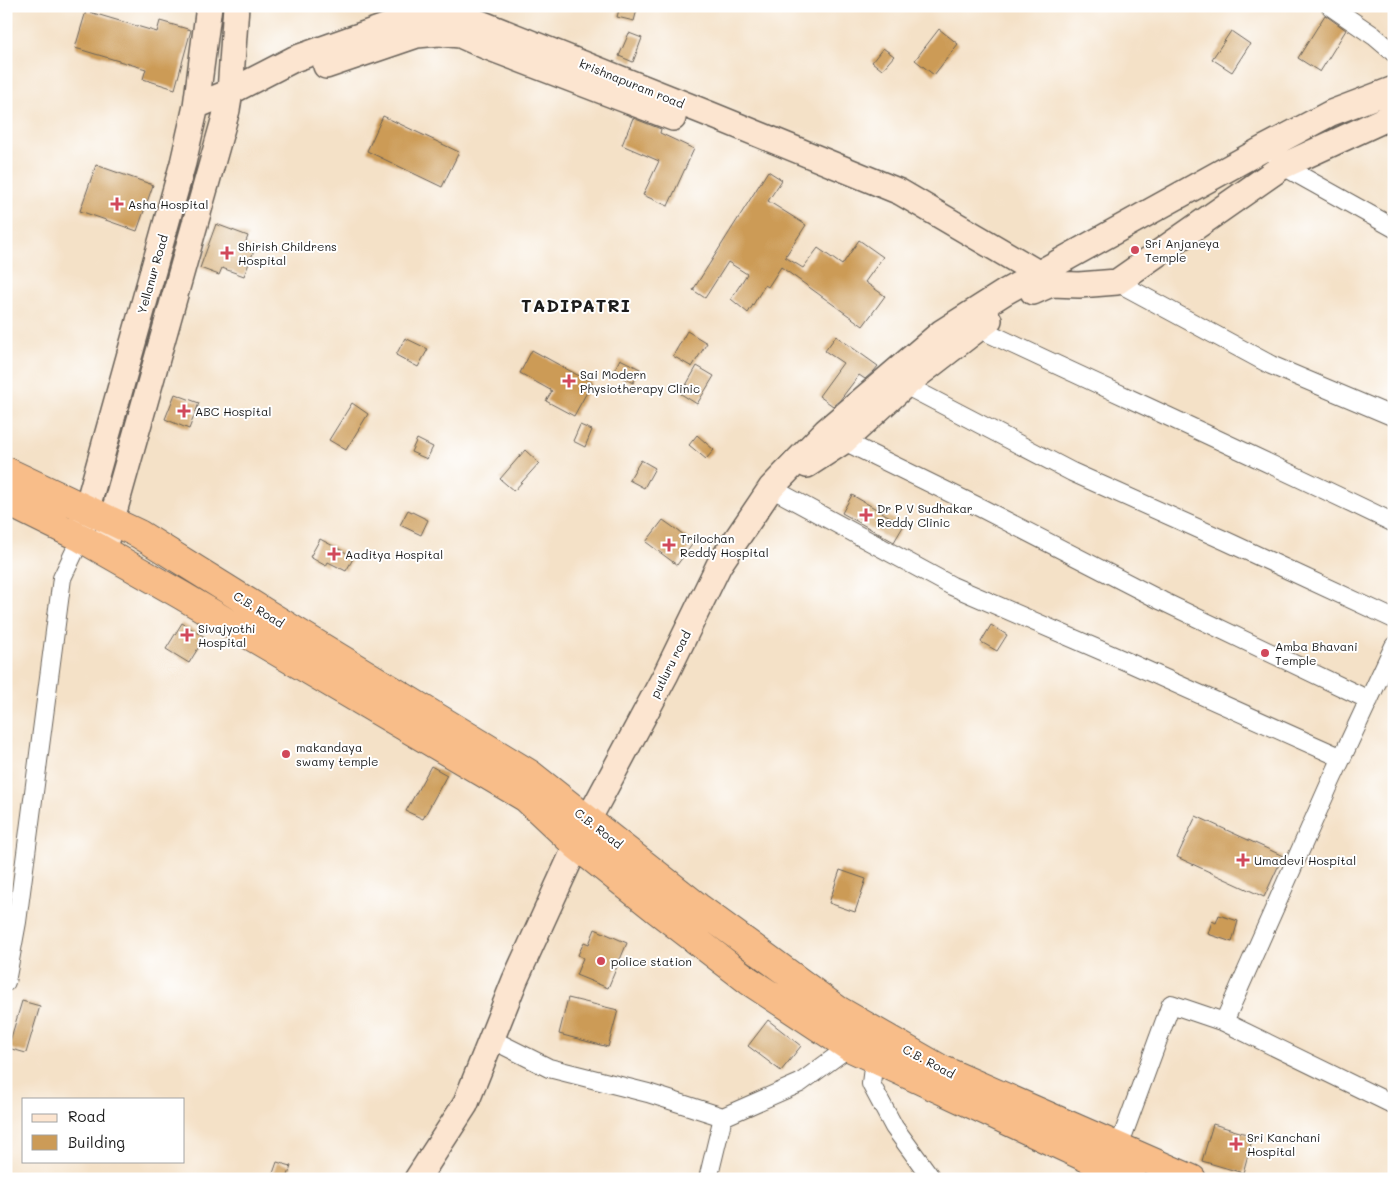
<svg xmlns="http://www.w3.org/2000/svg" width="1400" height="1185" viewBox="0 0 1400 1185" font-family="Mali,sans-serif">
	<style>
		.building { fill: #cc9b57 }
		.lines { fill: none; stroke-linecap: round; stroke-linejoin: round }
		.street-casing { stroke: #686158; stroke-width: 20 }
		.secondary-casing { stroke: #686158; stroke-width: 28 }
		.highway-casing { stroke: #686158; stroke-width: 30 }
		.street { stroke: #fff; stroke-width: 18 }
		.secondary { stroke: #fce5d0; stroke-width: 25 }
		.highway { stroke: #f8bd89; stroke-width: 28 }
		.poi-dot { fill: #d1495b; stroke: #fff; stroke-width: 2 }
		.labels { text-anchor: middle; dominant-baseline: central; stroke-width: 4; stroke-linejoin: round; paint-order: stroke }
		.street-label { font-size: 12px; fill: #1c1c1c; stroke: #fff }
		.poi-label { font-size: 12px; fill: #1c1c1c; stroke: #fff; text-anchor: start }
		.district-label { font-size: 18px; font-weight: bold; letter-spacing: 1px; fill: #1c1c1c; stroke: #fff }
	</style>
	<rect width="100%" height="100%" fill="#fff"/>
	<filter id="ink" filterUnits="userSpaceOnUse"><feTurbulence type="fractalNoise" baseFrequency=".02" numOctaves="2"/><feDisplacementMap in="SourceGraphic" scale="10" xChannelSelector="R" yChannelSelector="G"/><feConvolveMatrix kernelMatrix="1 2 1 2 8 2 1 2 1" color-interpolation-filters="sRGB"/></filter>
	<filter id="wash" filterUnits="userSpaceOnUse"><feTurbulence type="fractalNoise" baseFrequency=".0096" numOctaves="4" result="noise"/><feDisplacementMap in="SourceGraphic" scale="20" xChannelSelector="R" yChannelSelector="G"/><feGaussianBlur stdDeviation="1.12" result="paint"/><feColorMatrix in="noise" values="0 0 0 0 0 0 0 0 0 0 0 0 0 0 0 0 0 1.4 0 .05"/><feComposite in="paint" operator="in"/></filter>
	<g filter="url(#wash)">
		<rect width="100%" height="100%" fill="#f4e1c7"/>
		<g id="blocks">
			<path class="building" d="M 620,6 L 638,6 L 634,21 L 617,17 Z
				M 86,11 L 157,32 L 160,21 L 191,30 L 175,89 L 143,79 L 146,69 L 75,48 Z
				M 1325,15 L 1346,30 L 1320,72 L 1298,58 Z
				M 939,29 L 958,44 L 934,75 L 915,60 Z
				M 1231,31 L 1250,44 L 1232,72 L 1212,59 Z
				M 629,33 L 642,38 L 633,62 L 619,56 Z
				M 883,48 L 894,56 L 882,70 L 872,62 Z
				M 383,116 L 459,152 L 442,187 L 367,151 Z
				M 633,118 L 661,129 L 660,133 L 694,149 L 668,206 L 643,195 L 659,161 L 622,145 Z
				M 96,165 L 153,185 L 137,231 L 80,211 Z
				M 768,171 L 782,180 L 768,201 L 806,225 L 785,257 L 803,268 L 818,248 L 842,265 L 859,240 L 883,257 L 865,282 L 885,296 L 863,326 L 781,267 L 768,287 L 765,285 L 748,313 L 731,299 L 747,274 L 728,262 L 705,298 L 693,290 Z
				M 216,224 L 248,236 L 245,244 L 255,248 L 244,276 L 222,268 L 219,275 L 200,268 Z
				M 687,331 L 707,343 L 692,367 L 673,356 Z
				M 836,336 L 878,366 L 874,371 L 865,379 L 859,375 L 840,400 L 833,406 L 819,396 L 843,363 L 825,351 Z
				M 405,338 L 428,349 L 418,367 L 396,355 Z
				M 532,350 L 592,383 L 574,416 L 546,401 L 552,391 L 520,373 Z
				M 620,359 L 640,369 L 633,383 L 613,373 Z
				M 697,366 L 714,376 L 697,404 L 681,394 Z
				M 175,394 L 199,403 L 189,429 L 165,419 Z
				M 352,403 L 368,414 L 346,450 L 329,440 Z
				M 580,425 L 592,430 L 585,447 L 573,441 Z
				M 697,435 L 714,450 L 706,459 L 689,445 Z
				M 417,439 L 433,447 L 427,459 L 411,452 Z
				M 525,450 L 539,463 L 514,491 L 500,479 Z
				M 641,460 L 655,468 L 644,488 L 629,480 Z
				M 852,495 L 904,525 L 894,542 L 842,513 Z
				M 408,510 L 428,520 L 421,535 L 400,525 Z
				M 663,520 L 694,542 L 677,565 L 646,542 Z
				M 320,539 L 354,557 L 346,571 L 328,562 L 326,566 L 310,557 Z
				M 182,623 L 205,637 L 189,663 L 166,649 Z
				M 991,625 L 1007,635 L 997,651 L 981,642 Z
				M 431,766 L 447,775 L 423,819 L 406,811 Z
				M 1196,816 L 1283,856 L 1264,897 L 1177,857 Z
				M 840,870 L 866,879 L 855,912 L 829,903 Z
				M 1219,915 L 1238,921 L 1232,942 L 1208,934 L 1212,921 L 1216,923 Z
				M 595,929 L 627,943 L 608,988 L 576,975 L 583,958 L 578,955 L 584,942 L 589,944 Z
				M 568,998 L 618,1010 L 608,1047 L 559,1034 Z
				M 22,1001 L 40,1006 L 26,1053 L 8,1048 Z
				M 768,1020 L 801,1046 L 781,1071 L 748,1046 Z
				M 1213,1124 L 1253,1136 L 1243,1173 L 1202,1161 Z
				M 277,1162 L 291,1166 L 287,1179 L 271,1179 Z"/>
		</g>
	</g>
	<g filter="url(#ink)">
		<use href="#blocks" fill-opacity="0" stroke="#686158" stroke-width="1"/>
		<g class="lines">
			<defs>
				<path id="street" d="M 1330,6 L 1374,36 L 1394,53
					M 1277,161 L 1283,166 L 1394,228
					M 1117,282 L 1271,365 L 1394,417
					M 978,328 C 1116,393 1256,456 1394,523
					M 905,385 L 1072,472 L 1226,541 L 1394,619
					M 844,441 L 981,508 L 1162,601 L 1369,700
					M 771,488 L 952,586 L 1130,663 L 1342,758
					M 6,982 L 17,922 L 62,578 L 81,538
					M 1224,1022 L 1394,1105
					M 491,1039 L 549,1068 L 648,1093 L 723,1117 L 800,1083 L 849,1047
					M 880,1051 L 874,1059 L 871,1084 L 894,1127 L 932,1179
					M 1115,1157 L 1171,1004 L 1224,1022 L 1331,781 L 1394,646
					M 708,1179 L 723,1117"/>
				<path id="secondary" d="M 326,66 L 417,35 L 439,33 L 460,35 L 485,46 L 673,118
					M 196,106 L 230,92 L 294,59 L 413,17 L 444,14 L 473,20 L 709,114 L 900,192 L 1038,273 L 1048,282
					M 1033,292 L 1051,284 L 1079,285 L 1117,282 L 1283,166 L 1394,115
					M 807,465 L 844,441 L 905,385 L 989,320
					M 81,538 L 87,508 L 183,163 L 196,106 L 209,6
					M 103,551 L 227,110 L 230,92 L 236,6
					M 417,1179 L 465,1105 L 515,980 L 588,820 L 666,674 L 719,565 L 771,488 L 826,431 L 942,332 L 1005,292 L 1263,149 L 1331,113 L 1394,89"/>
				<path id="highway" d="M 6,471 L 139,534 L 264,612 L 530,774 L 698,907 L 838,1010 L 941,1069 L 1192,1179
					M 6,501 L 81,538 L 181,595 L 526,798 L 577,846 L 657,910 L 749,981 L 849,1047 L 1132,1179"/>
			</defs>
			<use href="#street" class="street-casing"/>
			<use href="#secondary" class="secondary-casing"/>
			<use href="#highway" class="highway-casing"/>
			<use href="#street" class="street"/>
			<use href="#secondary" class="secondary"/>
			<use href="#highway" class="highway"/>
		</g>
	</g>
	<g class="poi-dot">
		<path d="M114.5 196.5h5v5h5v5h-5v5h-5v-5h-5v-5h5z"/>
		<circle cx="1135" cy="250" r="5"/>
		<path d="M224.5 245.5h5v5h5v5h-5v5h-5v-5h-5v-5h5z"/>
		<path d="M566.5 373.5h5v5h5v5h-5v5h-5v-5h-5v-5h5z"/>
		<path d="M181.5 403.5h5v5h5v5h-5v5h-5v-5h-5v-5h5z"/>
		<path d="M863.5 507.5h5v5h5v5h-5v5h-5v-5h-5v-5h5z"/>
		<path d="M666.5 537.5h5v5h5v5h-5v5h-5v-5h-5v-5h5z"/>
		<path d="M331.5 546.5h5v5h5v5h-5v5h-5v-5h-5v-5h5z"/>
		<path d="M184.5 627.5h5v5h5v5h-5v5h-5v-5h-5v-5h5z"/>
		<circle cx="1265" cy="653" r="5"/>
		<circle cx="286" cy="754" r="5"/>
		<path d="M1240.5 852.5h5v5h5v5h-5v5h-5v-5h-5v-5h5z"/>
		<circle cx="601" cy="961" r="5"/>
		<path d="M1233.5 1136.5h5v5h5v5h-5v5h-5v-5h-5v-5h5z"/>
	</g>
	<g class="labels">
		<g class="street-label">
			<text transform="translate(632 83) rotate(22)">krishnapuram road</text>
			<text transform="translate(152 274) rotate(-74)">Yellanur Road</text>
			<text transform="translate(259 609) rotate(32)">C.B. Road</text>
			<text transform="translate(670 664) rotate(-63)">putluru road</text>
			<text transform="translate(599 828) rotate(38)">C.B. Road</text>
			<text transform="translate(929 1061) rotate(28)">C.B. Road</text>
		</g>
		<g class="poi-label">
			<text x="128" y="204">Asha Hospital</text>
			<text x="1145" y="243">Sri Anjaneya<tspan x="1145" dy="14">Temple</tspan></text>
			<text x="238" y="246">Shirish Childrens<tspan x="238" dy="14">Hospital</tspan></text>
			<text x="580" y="374">Sai Modern<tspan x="580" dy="14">Physiotherapy Clinic</tspan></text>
			<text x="195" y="411">ABC Hospital</text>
			<text x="877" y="508">Dr P V Sudhakar<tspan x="877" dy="14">Reddy Clinic</tspan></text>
			<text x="680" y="538">Trilochan<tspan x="680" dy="14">Reddy Hospital</tspan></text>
			<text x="345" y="554">Aaditya Hospital</text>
			<text x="198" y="628">Sivajyothi<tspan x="198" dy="14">Hospital</tspan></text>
			<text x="1275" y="646">Amba Bhavani<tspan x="1275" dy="14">Temple</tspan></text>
			<text x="296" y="747">makandaya<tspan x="296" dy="14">swamy temple</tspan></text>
			<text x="1254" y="860">Umadevi Hospital</text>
			<text x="611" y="961">police station</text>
			<text x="1247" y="1137">Sri Kanchani<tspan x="1247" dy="14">Hospital</tspan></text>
		</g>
		<g class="district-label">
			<text x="576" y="305">TADIPATRI</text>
		</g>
	</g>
	<rect width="1400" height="1185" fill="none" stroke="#fff" stroke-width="25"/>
	<rect x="22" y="1098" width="162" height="65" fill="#ffffff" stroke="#a4a4a4"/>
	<rect x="32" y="1114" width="25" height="8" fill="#fce5d0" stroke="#a4a4a4"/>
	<text x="68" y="1122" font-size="15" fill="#1c1c1c">Road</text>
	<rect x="32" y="1135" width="25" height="15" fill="#cc9b57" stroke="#a4a4a4"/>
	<text x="68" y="1148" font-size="15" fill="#1c1c1c">Building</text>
</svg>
